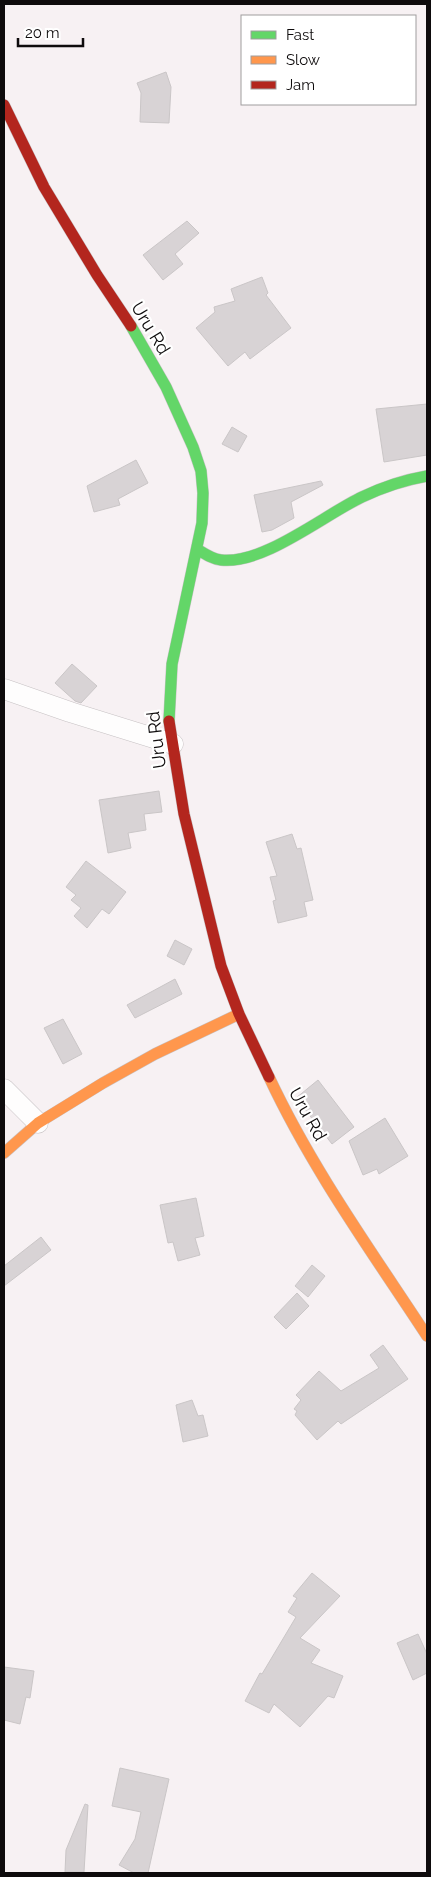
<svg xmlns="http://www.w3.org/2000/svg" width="431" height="1877" viewBox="0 0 431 1877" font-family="Raleway,sans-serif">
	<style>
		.building { fill: #d8d3d5; stroke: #cac6c7 }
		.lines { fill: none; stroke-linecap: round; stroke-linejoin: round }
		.street-casing { stroke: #c7c2c4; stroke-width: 21 }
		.fast-casing { stroke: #c7c2c4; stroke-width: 12 }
		.slow-casing { stroke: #c7c2c4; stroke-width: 12 }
		.jam-casing { stroke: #c7c2c4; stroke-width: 12 }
		.street { stroke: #fefdfd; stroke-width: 20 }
		.fast { stroke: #63d668; stroke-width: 11 }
		.slow { stroke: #ff974d; stroke-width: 11 }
		.jam { stroke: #b3261e; stroke-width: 11 }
		.labels { text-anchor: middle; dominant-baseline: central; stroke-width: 4.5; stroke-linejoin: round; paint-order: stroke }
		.street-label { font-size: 18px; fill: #0e0b0c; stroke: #fff }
	</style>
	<rect width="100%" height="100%" fill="#f7f1f3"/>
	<path class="building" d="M 166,72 L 171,87 L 169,123 L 140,122 L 141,93 L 137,83 Z
		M 187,221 L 199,233 L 175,254 L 183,264 L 163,280 L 143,255 Z
		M 262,277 L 268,293 L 266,295 L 291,328 L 250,359 L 245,352 L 228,366 L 196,328 L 215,312 L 214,307 L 235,301 L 231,289 Z
		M 427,404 L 427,455 L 384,462 L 376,409 Z
		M 232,427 L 247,436 L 238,452 L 222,444 Z
		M 136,460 L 148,483 L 118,499 L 120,505 L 94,512 L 87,486 Z
		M 321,481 L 323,485 L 291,502 L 294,518 L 272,530 L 262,532 L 254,495 Z
		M 72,664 L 97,686 L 81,703 L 75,701 L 55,683 Z
		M 159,791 L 162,812 L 144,814 L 146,830 L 128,833 L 131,848 L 108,853 L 99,800 Z
		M 292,834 L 297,849 L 301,848 L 313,900 L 304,902 L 307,916 L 278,923 L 273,901 L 276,900 L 270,877 L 277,876 L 266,842 Z
		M 86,861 L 126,892 L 109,914 L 102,909 L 87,928 L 74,916 L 81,908 L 71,900 L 76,895 L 66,887 Z
		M 175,940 L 192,949 L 184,965 L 167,956 Z
		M 175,979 L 182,994 L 135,1018 L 127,1005 Z
		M 63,1019 L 82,1054 L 63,1064 L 44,1028 Z
		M 318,1080 L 354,1127 L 332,1144 L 296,1098 Z
		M 385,1118 L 408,1156 L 379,1174 L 377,1169 L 363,1175 L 349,1141 Z
		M 196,1198 L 204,1236 L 195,1238 L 200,1255 L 178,1261 L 173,1242 L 168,1243 L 160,1205 Z
		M 41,1237 L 51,1250 L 4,1286 L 4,1266 Z
		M 312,1265 L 325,1276 L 308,1297 L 295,1286 Z
		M 297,1293 L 309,1306 L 286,1329 L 274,1317 Z
		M 383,1345 L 408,1379 L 341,1424 L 338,1421 L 317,1440 L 295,1415 L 297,1411 L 294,1409 L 301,1400 L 296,1395 L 319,1371 L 341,1391 L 379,1368 L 370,1355 Z
		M 192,1400 L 198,1416 L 203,1415 L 208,1436 L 183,1442 L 176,1405 Z
		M 312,1573 L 340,1596 L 300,1638 L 320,1650 L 311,1663 L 343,1676 L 334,1698 L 328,1696 L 300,1727 L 274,1704 L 269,1713 L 245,1701 L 260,1673 L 262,1674 L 296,1617 L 288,1612 L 297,1598 L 293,1596 Z
		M 418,1634 L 427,1654 L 427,1673 L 413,1680 L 397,1643 Z
		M 4,1667 L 34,1671 L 30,1698 L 26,1697 L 20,1724 L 4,1720 Z
		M 120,1768 L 169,1779 L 148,1873 L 134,1873 L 119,1865 L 135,1839 L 141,1812 L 112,1806 Z
		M 85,1804 L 88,1805 L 84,1872 L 65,1872 L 66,1850 Z"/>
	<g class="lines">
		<defs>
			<path id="street" d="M 4,689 L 70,712 L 173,744
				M 4,1089 L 38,1123"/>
			<path id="fast" d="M 131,326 L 166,387 L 193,447 L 201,471 L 203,493 L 202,523 L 172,664 L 169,721
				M 197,549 C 205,554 212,559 221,560 C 263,565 324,515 362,497 C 383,487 404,480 427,476"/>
			<path id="slow" d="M 269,1077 C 312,1169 372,1252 427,1336
				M 4,1153 L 38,1123 L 103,1083 L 155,1054 L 239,1014"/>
			<path id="jam" d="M 4,105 L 44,187 L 97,275 L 131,326
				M 169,721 L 184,814 L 221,966 L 239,1014 L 269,1077"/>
		</defs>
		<use href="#street" class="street-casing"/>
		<use href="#fast" class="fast-casing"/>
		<use href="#slow" class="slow-casing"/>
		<use href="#jam" class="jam-casing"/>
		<use href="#street" class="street"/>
		<use href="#fast" class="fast"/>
		<use href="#slow" class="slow"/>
		<use href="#jam" class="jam"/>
	</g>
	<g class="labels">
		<g class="street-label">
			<text transform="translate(151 328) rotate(59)">Uru Rd</text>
			<text transform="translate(156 740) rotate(-97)">Uru Rd</text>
			<text transform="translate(308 1114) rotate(61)">Uru Rd</text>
		</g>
	</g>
	<rect width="431" height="1877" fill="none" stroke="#0e0b0c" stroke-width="10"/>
	<rect x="241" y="15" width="175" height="90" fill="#ffffff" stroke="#9f9d9e"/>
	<rect x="251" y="31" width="25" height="8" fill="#63d668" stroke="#9f9d9e"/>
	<text x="286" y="40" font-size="15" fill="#0e0b0c">Fast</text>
	<rect x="251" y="56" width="25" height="8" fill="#ff974d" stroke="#9f9d9e"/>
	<text x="286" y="65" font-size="15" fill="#0e0b0c">Slow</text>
	<rect x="251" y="81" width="25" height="8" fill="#b3261e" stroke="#9f9d9e"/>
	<text x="286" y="90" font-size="15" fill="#0e0b0c">Jam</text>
	<path d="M18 38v8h65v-8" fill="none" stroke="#0e0b0c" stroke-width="2.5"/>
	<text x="25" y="38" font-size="15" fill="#0e0b0c" stroke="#ffffff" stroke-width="4" paint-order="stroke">20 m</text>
</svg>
